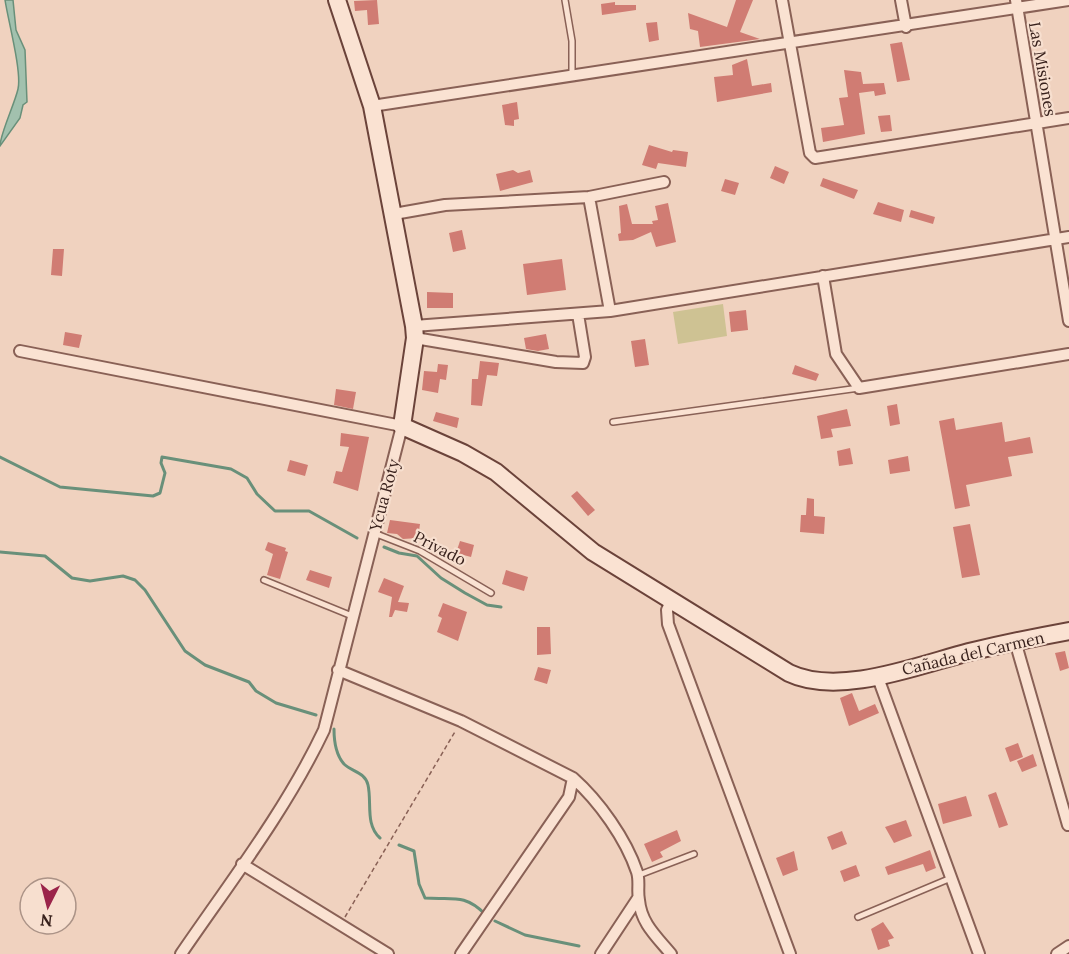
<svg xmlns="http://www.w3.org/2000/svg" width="1069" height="954" viewBox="0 0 1069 954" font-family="Lora,serif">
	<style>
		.green { fill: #cec293 }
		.water { fill: #a2c1ae; stroke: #69907a; stroke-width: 1.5 }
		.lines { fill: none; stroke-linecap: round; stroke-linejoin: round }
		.stream { stroke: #69907a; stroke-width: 3 }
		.building { fill: #d07c73 }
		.lane-casing { stroke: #896156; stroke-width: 8 }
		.street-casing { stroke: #896156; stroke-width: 14 }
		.secondary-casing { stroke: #6b433a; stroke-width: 20 }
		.path { stroke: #896156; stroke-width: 1.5; stroke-dasharray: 4.5 3; stroke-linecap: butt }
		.lane { stroke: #fae2d2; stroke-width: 5 }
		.street { stroke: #fae2d2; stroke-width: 10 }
		.secondary { stroke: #fae2d2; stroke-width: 16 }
		.labels { text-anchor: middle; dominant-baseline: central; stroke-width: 4.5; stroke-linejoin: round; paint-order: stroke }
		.street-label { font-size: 16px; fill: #38211c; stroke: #f7dfcf }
	</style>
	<rect width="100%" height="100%" fill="#f0d2bf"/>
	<path class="green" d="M 723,304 L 727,336 L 678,344 L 673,312 Z"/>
	<path class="water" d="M 5,0 L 13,0 L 16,30 L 25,50 L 27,102 L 23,105 L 20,118 L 0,146 C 0,134 15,103 18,89 C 22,72 8,20 5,0 Z"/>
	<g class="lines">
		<path class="stream" d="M 0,457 L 60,487 L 153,496 L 160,493 L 165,473 L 161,463 L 162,457 L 231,469 L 247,478 L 257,494 L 275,511 L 309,511 L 357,538
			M 384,547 L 399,553 L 417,556 L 441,578 L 465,593 L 487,605 L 501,607
			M 0,552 L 45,556 L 72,578 L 90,581 L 123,576 L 135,580 L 145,590 L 185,651 L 205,665 L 249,682 L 256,691 L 276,703 L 316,715
			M 334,729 C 334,740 336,755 344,764 C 352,772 365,772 368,785 C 372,802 365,825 380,838
			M 399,845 L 414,851 L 419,884 L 425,898 C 452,900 464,893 485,914
			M 495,921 L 525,935 L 579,946"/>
	</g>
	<path class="building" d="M 377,0 L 379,24 L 368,25 L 367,10 L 355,11 L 354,1 Z
		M 736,0 L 753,0 L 740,32 L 760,39 L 700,47 L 698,31 L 690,29 L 688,13 L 727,27 Z
		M 615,2 L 615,5 L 636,5 L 636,10 L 602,15 L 601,4 Z
		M 657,22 L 659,40 L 649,42 L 646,23 Z
		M 902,42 L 910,80 L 897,82 L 890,44 Z
		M 747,59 L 752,86 L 771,83 L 772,92 L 717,102 L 714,77 L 733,75 L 732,65 Z
		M 844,70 L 861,72 L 863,84 L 884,83 L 886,94 L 875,96 L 874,91 L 859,93 L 865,134 L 823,142 L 821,128 L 844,125 L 839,98 L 848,97 Z
		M 517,102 L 519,119 L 514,120 L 514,126 L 505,125 L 502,105 Z
		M 890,115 L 892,131 L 881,132 L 878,116 Z
		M 649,145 L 672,152 L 673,150 L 688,152 L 686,167 L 658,163 L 656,169 L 642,165 Z
		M 775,166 L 789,172 L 784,184 L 770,178 Z
		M 513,170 L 518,173 L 530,170 L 533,182 L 500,191 L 496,174 Z
		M 823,178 L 858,190 L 854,199 L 820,186 Z
		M 725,179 L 739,183 L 735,195 L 721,191 Z
		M 878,202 L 904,210 L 901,222 L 873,214 Z
		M 668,203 L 676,242 L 656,247 L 651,232 L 633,240 L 619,241 L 618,234 L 621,233 L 619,206 L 627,204 L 632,224 L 653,224 L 652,221 L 658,220 L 655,206 Z
		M 911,210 L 935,217 L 933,224 L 909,217 Z
		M 462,230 L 466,249 L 453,252 L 449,233 Z
		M 53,249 L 64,249 L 62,276 L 51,275 Z
		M 562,259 L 566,290 L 527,295 L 523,264 Z
		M 427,292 L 453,293 L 453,308 L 427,308 Z
		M 746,310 L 748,330 L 731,332 L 729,312 Z
		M 65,332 L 82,335 L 79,348 L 63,345 Z
		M 546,334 L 549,349 L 538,351 L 526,349 L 524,338 Z
		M 645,339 L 649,365 L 635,367 L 631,341 Z
		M 480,361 L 499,363 L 497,376 L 487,375 L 482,406 L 471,405 L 472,379 L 478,379 Z
		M 438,364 L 448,365 L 446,380 L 440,379 L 438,393 L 422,390 L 424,371 L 437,372 Z
		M 795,365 L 819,374 L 816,381 L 792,374 Z
		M 336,389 L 356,392 L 353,409 L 334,405 Z
		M 897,404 L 900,424 L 890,426 L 887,406 Z
		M 847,409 L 851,426 L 831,429 L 833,437 L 821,439 L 817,416 Z
		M 436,412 L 459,418 L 457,428 L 433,421 Z
		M 954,418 L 956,430 L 1002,422 L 1005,442 L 1030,437 L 1033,453 L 1008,457 L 1012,476 L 966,485 L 970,506 L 955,509 L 939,421 Z
		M 341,433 L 369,437 L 358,491 L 333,483 L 336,471 L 342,472 L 349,447 L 340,446 Z
		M 850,448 L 853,464 L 839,466 L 837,451 Z
		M 908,456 L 910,471 L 890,474 L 888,460 Z
		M 290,460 L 308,465 L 305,476 L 287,471 Z
		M 577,491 L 595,510 L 588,516 L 571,496 Z
		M 807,498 L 814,499 L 814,516 L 825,517 L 824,534 L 800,532 L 801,515 L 806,515 Z
		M 390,520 L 420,524 L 418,538 L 403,539 L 397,534 L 387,533 Z
		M 970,524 L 980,575 L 962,578 L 953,527 Z
		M 460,541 L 474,545 L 471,557 L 456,553 Z
		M 268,542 L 286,548 L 285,551 L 288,552 L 280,579 L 267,575 L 273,554 L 265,550 Z
		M 310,570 L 332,577 L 329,588 L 306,580 Z
		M 506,570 L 528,577 L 524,591 L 502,584 Z
		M 384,578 L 404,586 L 398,602 L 409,603 L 407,612 L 395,610 L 392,617 L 389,617 L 392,597 L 378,592 Z
		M 443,603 L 467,612 L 458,641 L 437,632 L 442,618 L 438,616 Z
		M 537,627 L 550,627 L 551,654 L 537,655 Z
		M 1065,651 L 1069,668 L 1060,671 L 1055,653 Z
		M 538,667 L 551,670 L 547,684 L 534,680 Z
		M 852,693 L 859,711 L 875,704 L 879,713 L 849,726 L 840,698 Z
		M 1018,743 L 1023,757 L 1010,762 L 1005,748 Z
		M 1033,754 L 1037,766 L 1022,772 L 1017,761 Z
		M 996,792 L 1008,825 L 999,828 L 988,795 Z
		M 966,796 L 972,816 L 943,824 L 938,804 Z
		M 906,820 L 912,836 L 894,843 L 885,827 Z
		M 677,830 L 681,841 L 660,852 L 663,857 L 652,862 L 644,844 Z
		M 842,831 L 847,844 L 832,850 L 827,837 Z
		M 930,850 L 936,868 L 926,872 L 923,864 L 888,875 L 885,867 Z
		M 794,851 L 798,870 L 783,876 L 776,858 Z
		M 856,865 L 860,876 L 844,882 L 840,871 Z
		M 883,922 L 894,938 L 888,940 L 890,946 L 878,950 L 871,929 Z"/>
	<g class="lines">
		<defs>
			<path id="lane" d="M 565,0 L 572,41 L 572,76
				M 613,422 L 859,388
				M 374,533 L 420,551 L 491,593
				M 264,580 L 352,616
				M 639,875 L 694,854
				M 858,917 L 951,878"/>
			<path id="street" d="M 782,0 L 810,153 L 815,158 L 1069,118
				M 901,0 L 906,27
				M 1016,0 L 1069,321
				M 372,106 L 1069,0
				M 589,197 L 610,311
				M 394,214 L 445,205 L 589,197 L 664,182
				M 823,276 L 836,354 L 859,388 L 1069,354
				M 414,326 L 610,311 L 1069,237
				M 415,338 L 556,362 L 583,363 L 585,357 L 578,314
				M 20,351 L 402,426 L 324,730 C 286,810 231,881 181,954
				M 671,601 L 667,610 L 668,624 L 790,954
				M 1015,641 L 1068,825
				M 338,670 L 461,721 L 573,778 C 599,801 626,839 637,872 C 640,881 637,891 639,900 C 641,923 656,936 671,954
				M 877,675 L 979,954
				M 242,864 L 388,954
				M 461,954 L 569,797 L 573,778
				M 601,954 L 638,898
				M 1057,954 L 1069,946"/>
			<path id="secondary" d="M 337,0 L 372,106 L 414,326 L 415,338 L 402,426 L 463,453 L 496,472 L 593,552 L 789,673 C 839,697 919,665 969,652 C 1003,644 1036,637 1069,631"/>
		</defs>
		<use href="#lane" class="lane-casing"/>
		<use href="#street" class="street-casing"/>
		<use href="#secondary" class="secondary-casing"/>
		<path class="path" d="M 345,917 L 456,730"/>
		<use href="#lane" class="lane"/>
		<use href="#street" class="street"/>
		<use href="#secondary" class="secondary"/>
	</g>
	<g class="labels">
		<g class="street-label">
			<text transform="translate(1043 69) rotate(80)">Las Misiones</text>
			<text transform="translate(384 495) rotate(-75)">Ycua Roty</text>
			<text transform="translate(440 548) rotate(27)">Privado</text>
			<text transform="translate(973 653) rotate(-13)">Cañada del Carmen</text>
		</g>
	</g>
	<g transform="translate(48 906) rotate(186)"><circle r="28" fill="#f7dfcf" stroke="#ab9387" stroke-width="1.5"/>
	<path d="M0-4.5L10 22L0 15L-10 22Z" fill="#9b244a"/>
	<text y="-9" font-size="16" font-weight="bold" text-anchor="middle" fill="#38211c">N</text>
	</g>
</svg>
